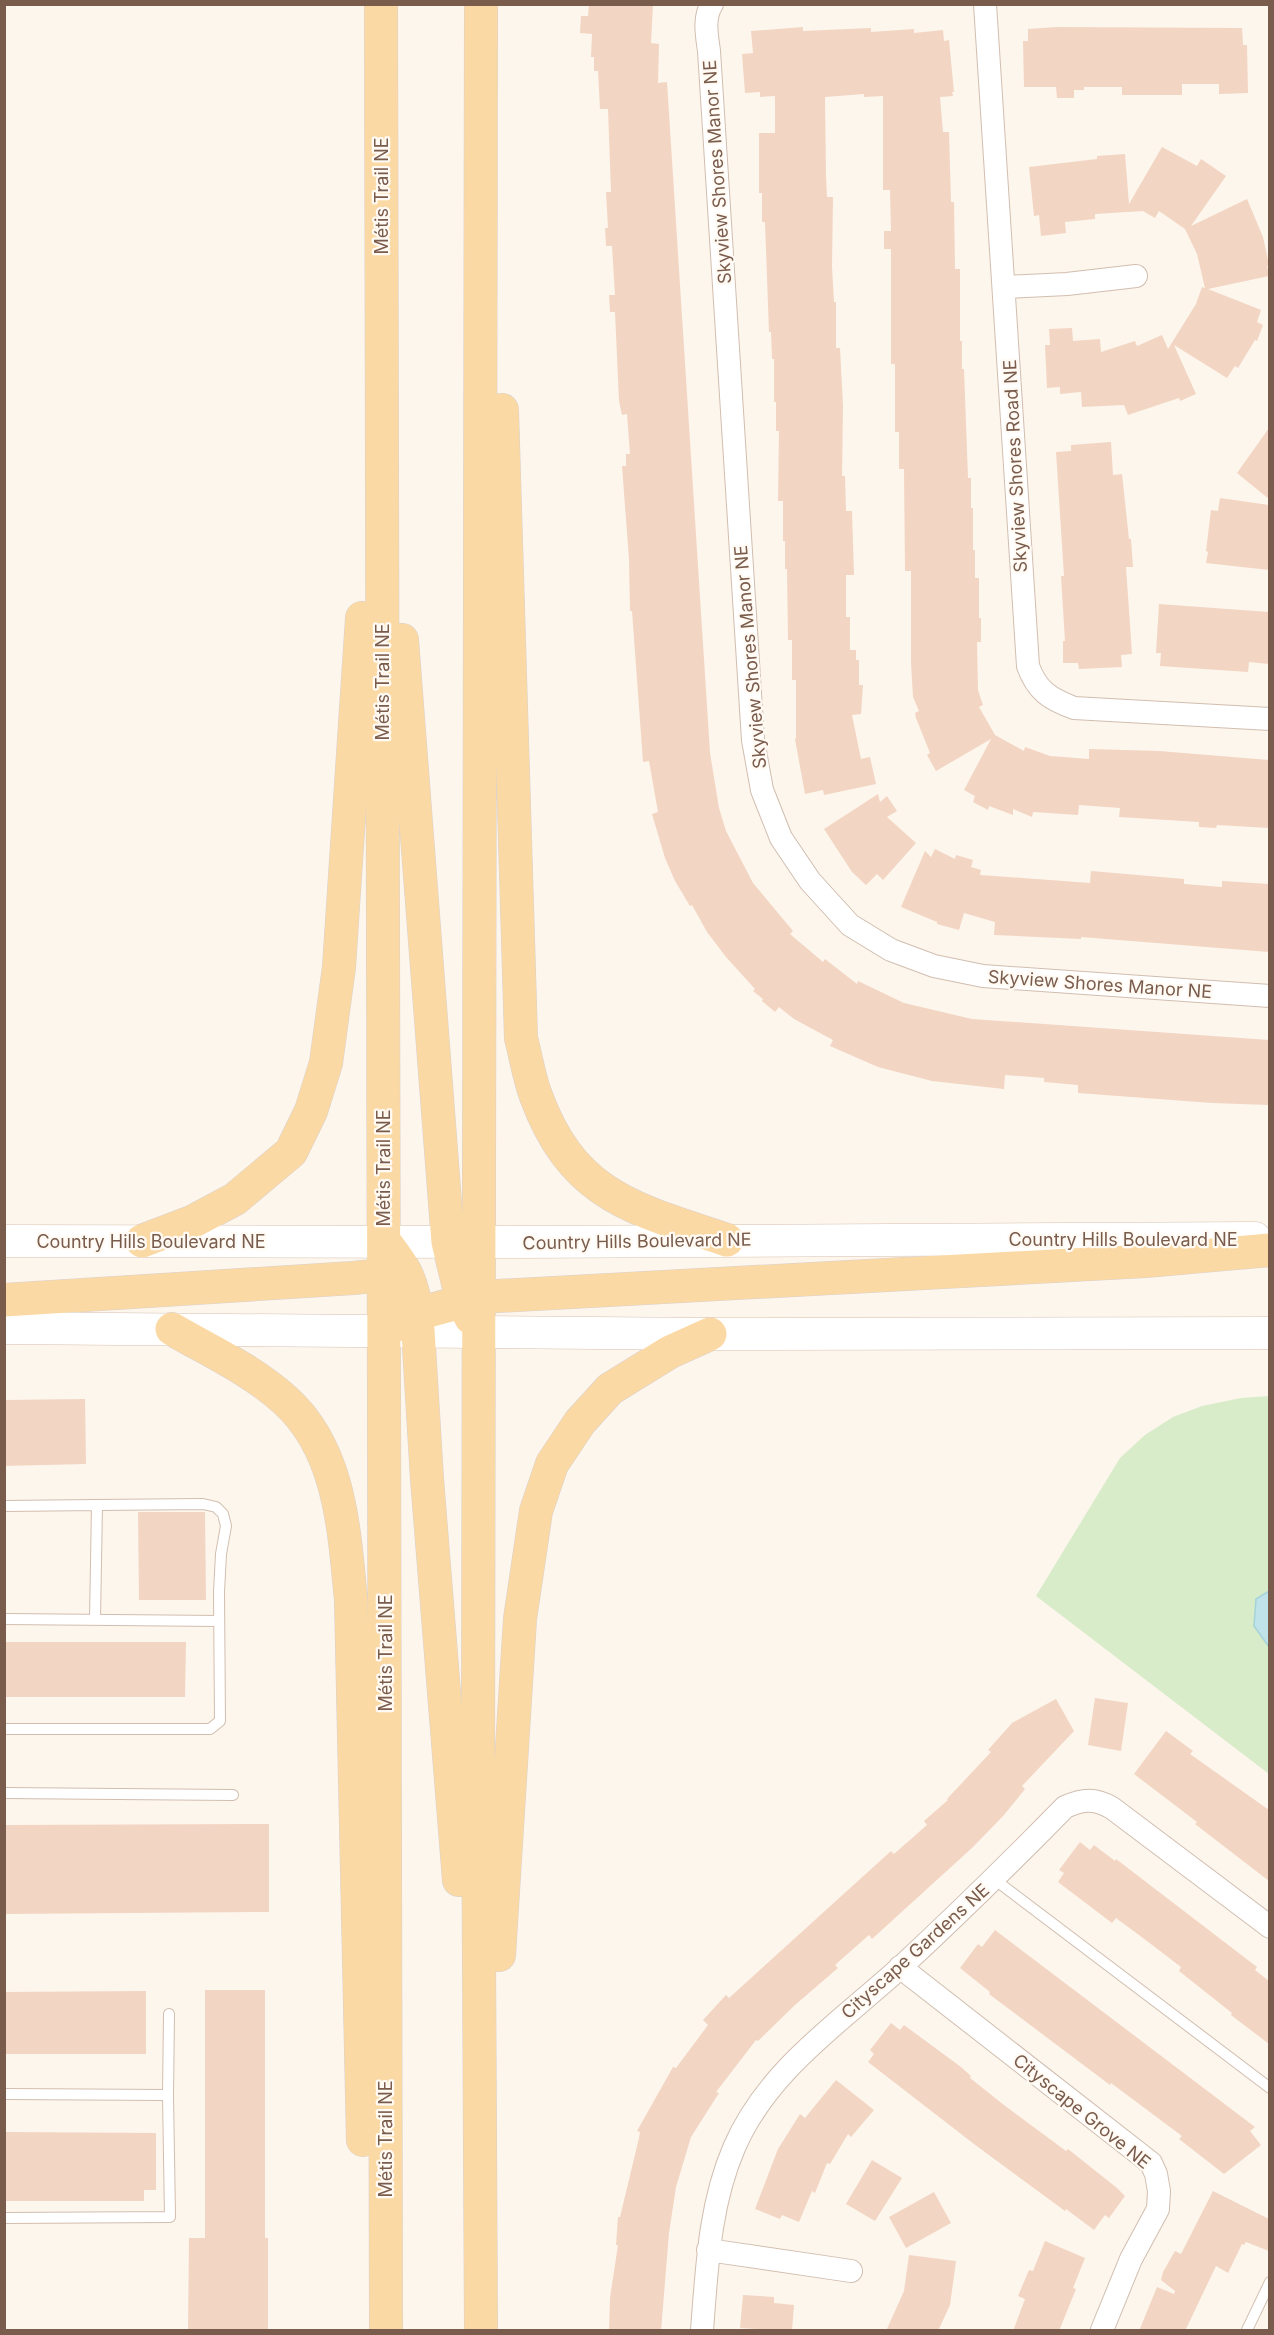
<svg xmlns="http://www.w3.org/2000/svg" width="1274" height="2335" viewBox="0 0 1274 2335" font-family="Inter,sans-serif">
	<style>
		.green { fill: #d8ecc9 }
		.water { fill: #bfe3e8; stroke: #a5d3da; stroke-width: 1.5 }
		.building { fill: #f3d5c3 }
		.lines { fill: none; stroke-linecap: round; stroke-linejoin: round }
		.service-casing { stroke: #d1beb0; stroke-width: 12 }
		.minor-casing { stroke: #d1beb0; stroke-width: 24 }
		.secondary-casing { stroke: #d6c0b0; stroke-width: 33 }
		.primary-casing { stroke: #dad1cd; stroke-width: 34 }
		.service { stroke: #fff; stroke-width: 10 }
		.minor { stroke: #fff; stroke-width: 22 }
		.secondary { stroke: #fff; stroke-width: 32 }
		.primary { stroke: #fbd9a5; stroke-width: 33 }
		.labels { text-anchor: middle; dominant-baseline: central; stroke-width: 4.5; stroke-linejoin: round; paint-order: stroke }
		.street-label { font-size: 18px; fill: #7a5c4d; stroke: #fffaf3 }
	</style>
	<rect width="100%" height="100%" fill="#fdf6ec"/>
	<path class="green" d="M 1269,1396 L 1269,1774 L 1036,1596 L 1120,1458 L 1145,1435 L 1173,1417 L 1202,1406 L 1241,1398 Z"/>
	<path class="water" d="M 1269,1591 L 1269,1647 L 1254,1626 L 1256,1599 Z"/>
	<path class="building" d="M 589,4 L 653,4 L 651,43 L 659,44 L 658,83 L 667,82 L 710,753 L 719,808 L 726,831 L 753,883 L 793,931 L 790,934 L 823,962 L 825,959 L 857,984 L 858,981 L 904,1003 L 972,1019 L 1269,1040 L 1269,1105 L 1212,1103 L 1078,1093 L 1078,1085 L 1044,1082 L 1044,1078 L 1005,1075 L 1004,1089 L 932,1081 L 878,1067 L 830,1046 L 833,1040 L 794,1019 L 779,1007 L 775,1012 L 762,1001 L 763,999 L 753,991 L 755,989 L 726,957 L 707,932 L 692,905 L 690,906 L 675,881 L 665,858 L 652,814 L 658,812 L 649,761 L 643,762 L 632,611 L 630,611 L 629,559 L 622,466 L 626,466 L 626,454 L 630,454 L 627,414 L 622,415 L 619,401 L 615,312 L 610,312 L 609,295 L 615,295 L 612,246 L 606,246 L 605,228 L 608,228 L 606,192 L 611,192 L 608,109 L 600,109 L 598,71 L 594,71 L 594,57 L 591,57 L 592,34 L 580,33 L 581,16 L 588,16 Z
		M 803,27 L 803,31 L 871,28 L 871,32 L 914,29 L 914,33 L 943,30 L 944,41 L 949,40 L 954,92 L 952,92 L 953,96 L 940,97 L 943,132 L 949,132 L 951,202 L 954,202 L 955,269 L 960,269 L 960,341 L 962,341 L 962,369 L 964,369 L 968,478 L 971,478 L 971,508 L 973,508 L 973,550 L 975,550 L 975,578 L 979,578 L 979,618 L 981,618 L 981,642 L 977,642 L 978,690 L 983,705 L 979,707 L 995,735 L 1024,751 L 1025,747 L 1050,756 L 1089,759 L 1089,749 L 1159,751 L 1269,760 L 1269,828 L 1217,825 L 1216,828 L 1199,827 L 1199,822 L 1119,817 L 1120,808 L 1079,805 L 1078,815 L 1033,812 L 1032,817 L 1013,809 L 1013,815 L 989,806 L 988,810 L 973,802 L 975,796 L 964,790 L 991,739 L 936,771 L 927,755 L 930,753 L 916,718 L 915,713 L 919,711 L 913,697 L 911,663 L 911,571 L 905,571 L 904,469 L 899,469 L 899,432 L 895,432 L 895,364 L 891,364 L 891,249 L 884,249 L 884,231 L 891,231 L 890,190 L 883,190 L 883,96 L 864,97 L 864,94 L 825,97 L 826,176 L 827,197 L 833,197 L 832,267 L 834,302 L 836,302 L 836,348 L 840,348 L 843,406 L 842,476 L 845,476 L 846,511 L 852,511 L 854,575 L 846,575 L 846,617 L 850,617 L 850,650 L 856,650 L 856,660 L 859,660 L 859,685 L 863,685 L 861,714 L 852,715 L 861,759 L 870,757 L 876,784 L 824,795 L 823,790 L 805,794 L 795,739 L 796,738 L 796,680 L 792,680 L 792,640 L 788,640 L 787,569 L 785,569 L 785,541 L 783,541 L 783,501 L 778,501 L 779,431 L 776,431 L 776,402 L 774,402 L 774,359 L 772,359 L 771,332 L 769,332 L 765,222 L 762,222 L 762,193 L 759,193 L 759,133 L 775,133 L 775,96 L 760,97 L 760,92 L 745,93 L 742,54 L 753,53 L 751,31 Z
		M 1056,27 L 1242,28 L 1243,45 L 1247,45 L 1248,93 L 1219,94 L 1219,84 L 1182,84 L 1182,95 L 1122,95 L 1122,87 L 1084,87 L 1084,90 L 1074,90 L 1074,98 L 1057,98 L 1056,87 L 1024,87 L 1023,41 L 1028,41 L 1028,29 Z
		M 1162,147 L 1197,166 L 1201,159 L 1226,176 L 1191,226 L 1247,199 L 1263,237 L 1269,265 L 1267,266 L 1269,276 L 1208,289 L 1261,310 L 1257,322 L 1263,325 L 1257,341 L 1255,340 L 1238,368 L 1235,366 L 1227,378 L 1174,345 L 1196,394 L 1180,401 L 1179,398 L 1128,415 L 1124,405 L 1082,407 L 1081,392 L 1060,394 L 1060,387 L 1047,388 L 1045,345 L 1050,345 L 1049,329 L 1072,328 L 1073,341 L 1100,339 L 1101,352 L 1135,341 L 1137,346 L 1162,335 L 1168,349 L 1196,304 L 1202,287 L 1205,288 L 1197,254 L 1185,229 L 1159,211 L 1155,218 L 1143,211 L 1095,214 L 1095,219 L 1065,222 L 1066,233 L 1041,236 L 1039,215 L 1034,216 L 1029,167 L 1097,159 L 1097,156 L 1125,154 L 1129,204 Z
		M 1269,428 L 1269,499 L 1237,473 Z
		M 1111,442 L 1113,475 L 1122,474 L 1129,539 L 1131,539 L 1133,567 L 1126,567 L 1132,654 L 1121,655 L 1122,667 L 1079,669 L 1078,663 L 1063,663 L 1063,641 L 1065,641 L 1061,576 L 1064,576 L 1056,452 L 1071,451 L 1071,445 Z
		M 1220,498 L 1269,505 L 1269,570 L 1206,563 L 1208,552 L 1206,551 L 1211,510 L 1218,511 Z
		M 1159,604 L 1269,612 L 1269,664 L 1249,662 L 1248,672 L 1160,666 L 1161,653 L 1156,653 Z
		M 878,794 L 880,802 L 887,796 L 897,811 L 887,817 L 916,843 L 883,880 L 877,874 L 866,885 L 852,872 L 824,829 Z
		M 935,849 L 955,859 L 956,855 L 973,860 L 971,867 L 981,870 L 980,875 L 1090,883 L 1091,871 L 1184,879 L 1184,884 L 1222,887 L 1222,881 L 1269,884 L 1269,952 L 1081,937 L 1081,939 L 994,935 L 995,922 L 964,913 L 959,930 L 937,924 L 937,922 L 901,907 L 925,851 L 931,857 Z
		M 85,1399 L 86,1464 L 4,1466 L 4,1400 Z
		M 138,1512 L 205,1512 L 206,1600 L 139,1600 Z
		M 4,1642 L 186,1642 L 185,1697 L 4,1697 Z
		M 1095,1698 L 1128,1703 L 1121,1751 L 1088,1745 Z
		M 1056,1699 L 1074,1731 L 1022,1786 L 1025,1789 L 1004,1815 L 973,1847 L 872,1939 L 869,1935 L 835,1965 L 838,1968 L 795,2005 L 758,2041 L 756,2040 L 716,2092 L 719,2093 L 691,2137 L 676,2187 L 669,2233 L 661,2331 L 609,2331 L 610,2298 L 618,2245 L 616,2245 L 618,2217 L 620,2217 L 639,2138 L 640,2132 L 637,2131 L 673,2067 L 676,2068 L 708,2025 L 703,2020 L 726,1995 L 729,1998 L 891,1851 L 894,1854 L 927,1825 L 924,1821 L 948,1800 L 947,1799 L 991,1752 L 988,1750 L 1012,1723 Z
		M 1166,1731 L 1193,1751 L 1190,1754 L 1269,1810 L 1269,1881 L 1195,1824 L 1197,1822 L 1134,1774 Z
		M 269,1824 L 269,1912 L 4,1914 L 4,1825 Z
		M 1080,1842 L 1090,1850 L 1094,1845 L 1115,1861 L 1116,1859 L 1257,1967 L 1255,1970 L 1269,1981 L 1269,2044 L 1231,2015 L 1232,2013 L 1179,1971 L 1181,1967 L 1147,1941 L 1116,1918 L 1112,1923 L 1058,1882 L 1064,1873 L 1059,1870 Z
		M 995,1930 L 1255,2127 L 1250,2131 L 1261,2145 L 1224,2174 L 1179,2139 L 1182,2136 L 1111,2083 L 1110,2085 L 989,1994 L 990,1992 L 960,1968 L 978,1944 L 982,1947 Z
		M 205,1990 L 265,1990 L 265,2238 L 268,2238 L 268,2331 L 188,2331 L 189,2238 L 205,2238 Z
		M 146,1991 L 146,2054 L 4,2054 L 4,1992 Z
		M 891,2023 L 900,2030 L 904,2025 L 961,2067 L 971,2076 L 970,2078 L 1004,2105 L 1066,2151 L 1068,2149 L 1117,2188 L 1125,2196 L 1109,2218 L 1105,2215 L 1094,2230 L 1066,2209 L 1065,2211 L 974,2144 L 868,2062 L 874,2054 L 870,2050 Z
		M 836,2080 L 874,2110 L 851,2137 L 848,2134 L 830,2164 L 827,2163 L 815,2193 L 812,2191 L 799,2222 L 782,2215 L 780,2219 L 755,2209 L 778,2149 L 800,2114 L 805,2118 Z
		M 4,2132 L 156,2133 L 156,2190 L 144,2190 L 144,2201 L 4,2201 Z
		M 872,2160 L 902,2178 L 875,2221 L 846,2204 Z
		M 1213,2191 L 1269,2219 L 1269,2251 L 1246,2242 L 1244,2245 L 1242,2244 L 1228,2273 L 1216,2266 L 1185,2331 L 1139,2331 L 1157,2287 L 1174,2294 L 1175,2291 L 1161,2280 L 1163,2272 L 1175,2251 L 1181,2254 Z
		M 934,2192 L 951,2223 L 906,2248 L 889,2217 Z
		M 1045,2241 L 1085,2258 L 1073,2288 L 1076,2289 L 1059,2331 L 1013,2331 L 1025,2299 L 1018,2296 L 1029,2270 L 1033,2271 Z
		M 909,2255 L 956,2261 L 950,2305 L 938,2331 L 886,2331 L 904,2291 Z
		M 743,2295 L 774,2297 L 774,2303 L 794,2305 L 792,2331 L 740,2328 Z"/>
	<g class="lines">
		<defs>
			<path id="service" d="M 4,1506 L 97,1505 L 95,1620
				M 4,1619 L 219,1621
				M 4,1729 L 210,1729 L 220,1721 L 219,1592 L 221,1554 L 226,1526 L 223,1514 L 216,1507 L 203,1504 L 97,1505
				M 4,1793 L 233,1795
				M 994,1879 L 1270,2088
				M 4,2094 L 168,2095 L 170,2217 L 4,2218
				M 168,2095 L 169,2014
				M 1247,2330 L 1270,2282"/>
			<path id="minor" d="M 712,4 C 703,18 707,36 709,51 L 753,740 L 762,790 L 781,838 L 810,881 L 850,925 L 891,950 L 934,966 L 983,976 L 1270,996
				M 985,4 L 1028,666 C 1037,691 1050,699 1074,708 L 1270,719
				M 1005,287 L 1067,284 L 1136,276
				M 900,1967 L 1151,2163 L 1156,2174 L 1159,2191 L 1158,2209 L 1131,2259 L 1102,2330
				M 708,2250 L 851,2271
				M 702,2330 C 707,2269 709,2206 734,2148 C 767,2070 842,2021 902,1966 C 958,1914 1012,1861 1065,1807 C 1083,1799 1095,1798 1112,1808 L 1270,1927"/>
			<path id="secondary" d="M 4,1241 L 514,1242 L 1255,1238
				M 4,1328 L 710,1334 L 1270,1333"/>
			<path id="primary" d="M 381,4 L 386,2330
				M 502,410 L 521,1038 C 526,1057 529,1078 536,1096 C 573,1197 635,1209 727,1240
				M 402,640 L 448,1242 L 462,1300 L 471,1318
				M 142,1241 L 192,1222 L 235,1199 L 291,1152 L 311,1111 L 326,1063 L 339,967 L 362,618
				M 384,1241 C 405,1268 412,1279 417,1314 L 427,1479 L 459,1880
				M 4,1300 L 353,1278 L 384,1275 L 403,1271
				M 397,1325 L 417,1314 L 479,1297 L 1145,1261 L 1270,1250
				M 172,1329 C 210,1351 252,1370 285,1400 C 341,1450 344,1531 351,1600 L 363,2140
				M 499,1955 L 520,1619 L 536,1511 L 552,1464 L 580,1422 L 610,1389 L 670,1352 L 710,1334
				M 481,2330 L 478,1772 L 481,4"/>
		</defs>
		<use href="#service" class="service-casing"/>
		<use href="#minor" class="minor-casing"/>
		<use href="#secondary" class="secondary-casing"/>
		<use href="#primary" class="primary-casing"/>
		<use href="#service" class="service"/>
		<use href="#minor" class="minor"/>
		<use href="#secondary" class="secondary"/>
		<use href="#primary" class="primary"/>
	</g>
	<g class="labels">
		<g class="street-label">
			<text transform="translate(717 172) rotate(-94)">Skyview Shores Manor NE</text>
			<text transform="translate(381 196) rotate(-90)">Métis Trail NE</text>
			<text transform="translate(1015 466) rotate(-93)">Skyview Shores Road NE</text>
			<text transform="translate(750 657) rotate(-95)">Skyview Shores Manor NE</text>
			<text transform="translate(382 682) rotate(-90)">Métis Trail NE</text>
			<text transform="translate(1100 984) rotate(4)">Skyview Shores Manor NE</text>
			<text transform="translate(383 1168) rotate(-90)">Métis Trail NE</text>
			<text x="1123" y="1239">Country Hills Boulevard NE</text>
			<text x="151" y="1241">Country Hills Boulevard NE</text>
			<text transform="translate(637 1241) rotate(-1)">Country Hills Boulevard NE</text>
			<text transform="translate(385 1653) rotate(-90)">Métis Trail NE</text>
			<text transform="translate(915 1951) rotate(-42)">Cityscape Gardens NE</text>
			<text transform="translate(1082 2111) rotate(39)">Cityscape Grove NE</text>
			<text transform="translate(385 2139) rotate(-90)">Métis Trail NE</text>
		</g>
	</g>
	<rect width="1274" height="2335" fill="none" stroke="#7a5c4d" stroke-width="12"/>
</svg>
